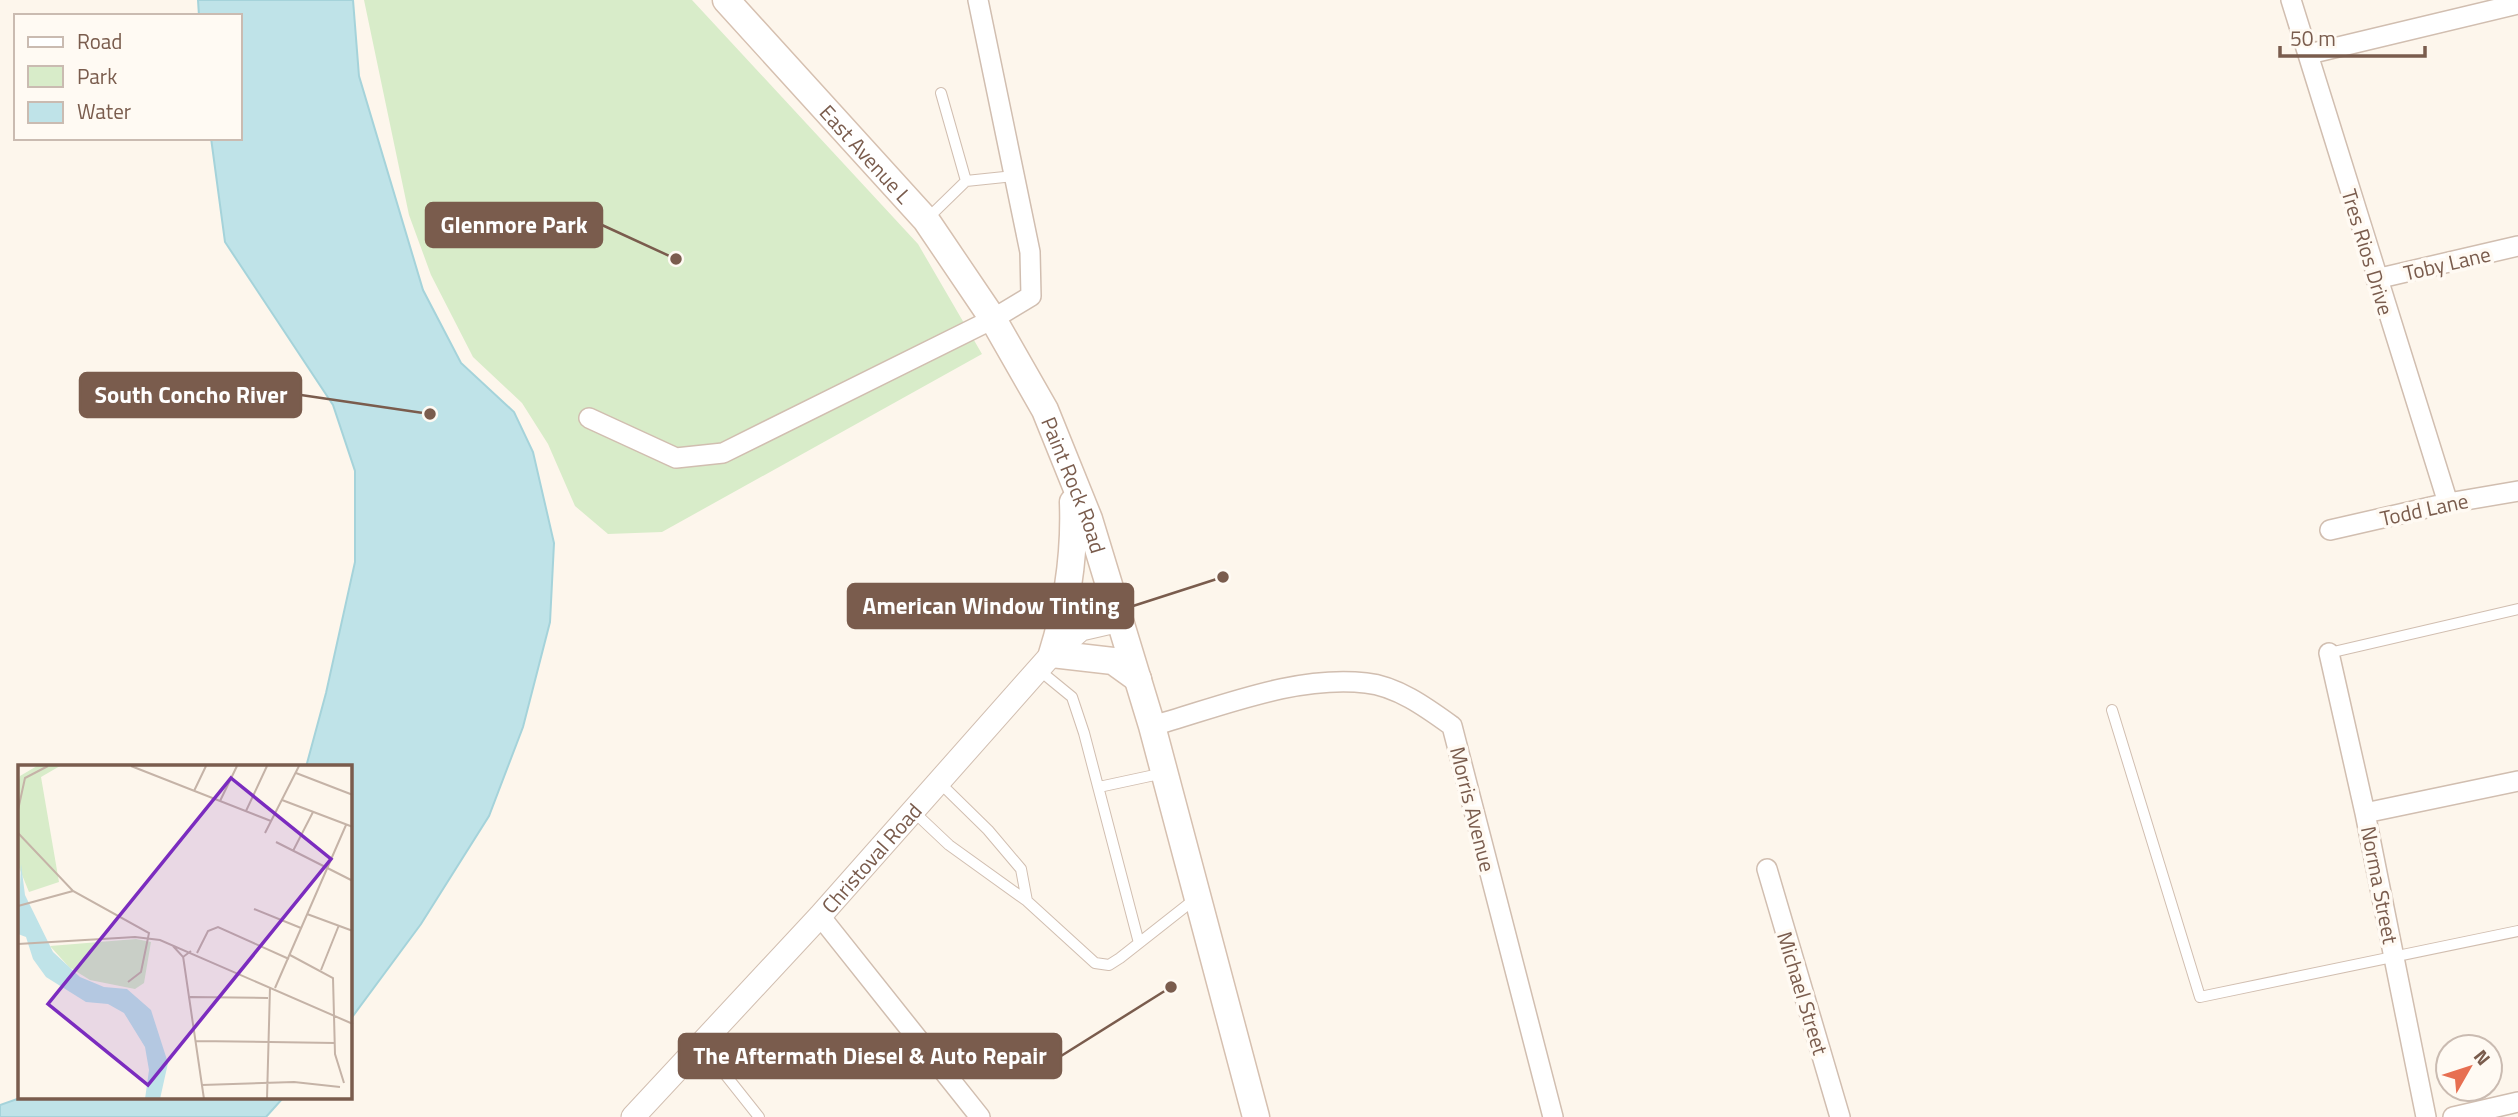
<svg xmlns="http://www.w3.org/2000/svg" width="2518" height="1117" viewBox="0 0 2518 1117" font-family="'Titillium Web',sans-serif">
	<style>
		.green { fill: #d8ecc9 }
		.water { fill: #bfe3e8; stroke: #a5d3da; stroke-width: 2 }
		.lines { fill: none; stroke-linecap: round; stroke-linejoin: round }
		.service-casing { stroke: #d1beb0; stroke-width: 12 }
		.minor-casing { stroke: #d1beb0; stroke-width: 22 }
		.tertiary-casing { stroke: #d1beb0; stroke-width: 25 }
		.secondary-casing { stroke: #d6c0b0; stroke-width: 29 }
		.service { stroke: #fff; stroke-width: 10 }
		.minor { stroke: #fff; stroke-width: 19 }
		.tertiary { stroke: #fff; stroke-width: 23 }
		.secondary { stroke: #fff; stroke-width: 26 }
		.labels { text-anchor: middle; dominant-baseline: central; stroke-width: 7; stroke-linejoin: round; paint-order: stroke }
		.street-label { font-size: 21px; fill: #7a5c4d; stroke: #fffaf3 }
		.inset-road { fill: none; stroke: #c5b3a7; stroke-width: 2 }
		.view { fill: #7b2cbf; fill-opacity: 0.15; stroke: #7b2cbf; stroke-width: 3.5 }
		.inset-edge { fill: none; stroke: #7a5c4d; stroke-width: 3.5 }
		.leader { fill: none; stroke: #7a5c4d; stroke-width: 2.5 }
		.callout-dot { fill: #7a5c4d; stroke: #fffaf3; stroke-width: 2.5 }
		.callout { fill: #7a5c4d; stroke: #7a5c4d; stroke-width: 2.5 }
		.callout-label { font-size: 23px; text-anchor: middle; font-weight: bold; fill: #fff }
	</style>
	<rect width="100%" height="100%" fill="#fdf6ec"/>
	<path class="green" d="M 364,0 L 692,0 L 918,244 L 982,354 L 662,532 L 608,534 L 575,506 L 548,444 L 522,403 L 473,357 L 431,275 L 409,215 Z"/>
	<path class="water" d="M 198,0 L 353,0 L 359,76 L 423,290 L 461,363 L 514,412 L 533,452 L 554,543 L 550,622 L 523,727 L 489,816 L 421,924 L 350,1020 L 350,767 L 306,767 L 326,693 L 355,562 L 355,471 L 333,405 L 225,242 L 211,138 L 240,138 L 240,16 L 199,16 Z
		M 20,1098 L 283,1098 L 266,1117 L 0,1117 L 0,1105 Z"/>
	<g class="lines">
		<defs>
			<path id="service" d="M 941,93 L 966,181
				M 926,220 L 966,181 L 1014,176
				M 2329,653 L 2518,609
				M 1039,670 L 1072,697 L 1084,733 L 1139,943
				M 2112,710 L 2200,997 L 2518,931
				M 939,782 L 988,830 L 1021,869 L 1027,901
				M 1099,787 L 1164,773
				M 914,812 L 949,845 L 1027,901 L 1095,963 L 1109,965 L 1120,958 L 1195,899
				M 701,1044 L 759,1117"/>
			<path id="minor" d="M 2291,0 L 2448,503
				M 2309,54 L 2518,4
				M 2376,279 L 2518,246
				M 589,418 L 676,458 L 723,453 L 993,319 L 1031,296 L 1030,252 L 978,0
				M 2330,530 L 2448,503 L 2518,491
				M 2329,653 L 2365,813 L 2426,1117
				M 1152,726 C 1220,707 1295,675 1366,683 C 1397,686 1427,708 1452,726 L 1553,1117
				M 2365,813 L 2518,781
				M 1767,869 L 1840,1117
				M 820,916 L 980,1117
				M 2453,1117 L 2518,1102"/>
			<g id="tertiary">
				<path id="s1" d="M 633,1117 L 820,916 L 1052,654 L 1081,629 L 1120,620"/>
			</g>
			<g id="secondary">
				<path id="s2" d="M 726,0 L 926,220 L 993,319 L 1045,410 L 1089,519 L 1152,726 L 1256,1117"/>
				<path d="M 1073,502 C 1075,556 1068,603 1052,654 L 1113,661 L 1138,679"/>
			</g>
		</defs>
		<use href="#service" class="service-casing"/>
		<use href="#minor" class="minor-casing"/>
		<use href="#tertiary" class="tertiary-casing"/>
		<use href="#secondary" class="secondary-casing"/>
		<use href="#service" class="service"/>
		<use href="#minor" class="minor"/>
		<use href="#tertiary" class="tertiary"/>
		<use href="#secondary" class="secondary"/>
	</g>
	<g class="labels">
		<g class="street-label">
			<text stroke="none"><textPath href="#s2" startOffset="208">East Avenue L</textPath></text>
			<text transform="translate(2368 252) rotate(73)">Tres Rios Drive</text>
			<text transform="translate(2447 263) rotate(-13)">Toby Lane</text>
			<text stroke="none"><textPath href="#s2" startOffset="602">Paint Rock Road</textPath></text>
			<text transform="translate(2424 509) rotate(-12)">Todd Lane</text>
			<text transform="translate(1473 809) rotate(76)">Morris Avenue</text>
			<text stroke="none"><textPath href="#s1" startOffset="352">Christoval Road</textPath></text>
			<text transform="translate(2380 885) rotate(79)">Norma Street</text>
			<text transform="translate(1803 993) rotate(73)">Michael Street</text>
		</g>
	</g>
	<g transform="translate(18 765)">
		<rect width="334" height="334" fill="#fdf6ec"/>
		<path d="M 19,1 L 42,1 L 23,12 L 41,117 L 11,127 L 0,100 L 0,19 L 2,11 ZM 118,174 L 133,177 L 126,218 L 117,224 L 72,215 L 51,202 L 32,181 Z" fill="#d8ecc9"/>
		<path d="M 3,99 L 7,130 L 35,187 L 62,212 L 86,222 L 109,224 L 133,245 L 150,298 L 142,334 L 127,334 L 131,305 L 127,282 L 106,248 L 90,239 L 68,237 L 28,212 L 15,194 L 8,172 L 0,169 Z" fill="#bfe3e8"/>
		<path class="inset-road" d="M 113,1 L 253,56M 278,8 L 335,30M 176,26 L 188,1M 264,35 L 335,62M 202,36 L 219,1M 0,45 L 7,13 L 30,1M 228,46 L 249,1M 0,68 L 55,126 L 131,168 L 123,207 L 110,217M 247,68 L 281,1M 258,77 L 335,116M 275,86 L 295,47M 0,141 L 55,126M 236,144 L 283,163M 289,149 L 335,166M 0,179 L 117,172 L 142,175 L 335,259M 155,181 L 165,192 L 173,186M 179,188 L 190,166 L 200,162 L 271,194M 272,190 L 315,213 L 317,289 L 326,318M 165,191 L 186,334M 303,205 L 321,160M 257,223 L 328,60M 172,232 L 250,233M 178,276 L 317,278M 184,320 L 276,317 L 322,322M 249,334 L 252,222"/>
		<path class="view" d="M 213,13 L 313,94 L 130,320 L 30,239 Z"/>
		<rect width="334" height="334" class="inset-edge"/>
	</g>
	<path class="leader" d="M676 259L602 225M430 414L301 395M1223 577L1133 606M1171 987L1061 1056"/>
	<g class="callout-dot">
		<circle cx="676" cy="259" r="7"/>
		<circle cx="430" cy="414" r="7"/>
		<circle cx="1223" cy="577" r="7"/>
		<circle cx="1171" cy="987" r="7"/>
	</g>
	<g class="callout">
		<rect x="426" y="203" width="176" height="44" rx="7"/>
		<rect x="80" y="373" width="221" height="44" rx="7"/>
		<rect x="848" y="584" width="285" height="44" rx="7"/>
		<rect x="679" y="1034" width="382" height="44" rx="7"/>
	</g>
	<g class="callout-label">
		<text x="514" y="233">Glenmore Park</text>
		<text x="191" y="403">South Concho River</text>
		<text x="991" y="614">American Window Tinting</text>
		<text x="870" y="1064">The Aftermath Diesel &amp; Auto Repair</text>
	</g>
	<rect x="14" y="14" width="228" height="126" fill="#fffaf3" stroke="#cabbb1" stroke-width="2"/>
	<rect x="28" y="37" width="35" height="10" fill="#ffffff" stroke="#cabbb1" stroke-width="2"/>
	<text x="77" y="49" font-size="21" fill="#7a5c4d">Road</text>
	<rect x="28" y="66" width="35" height="21" fill="#d8ecc9" stroke="#cabbb1" stroke-width="2"/>
	<text x="77" y="84" font-size="21" fill="#7a5c4d">Park</text>
	<rect x="28" y="102" width="35" height="21" fill="#bfe3e8" stroke="#cabbb1" stroke-width="2"/>
	<text x="77" y="119" font-size="21" fill="#7a5c4d">Water</text>
	<g transform="translate(2469 1068) rotate(51)"><circle r="33" fill="#fffaf3" stroke="#cabbb1" stroke-width="2"/>
	<path d="M0-5L12 26L0 18L-12 26Z" fill="#e76f51"/>
	<text y="-10" font-size="19" font-weight="bold" text-anchor="middle" fill="#7a5c4d">N</text>
	</g>
	<path d="M2280 46v10h145v-10" fill="none" stroke="#7a5c4d" stroke-width="3.5"/>
	<text x="2290" y="46" font-size="21" fill="#7a5c4d" stroke="#fffaf3" stroke-width="5" paint-order="stroke">50 m</text>
</svg>
